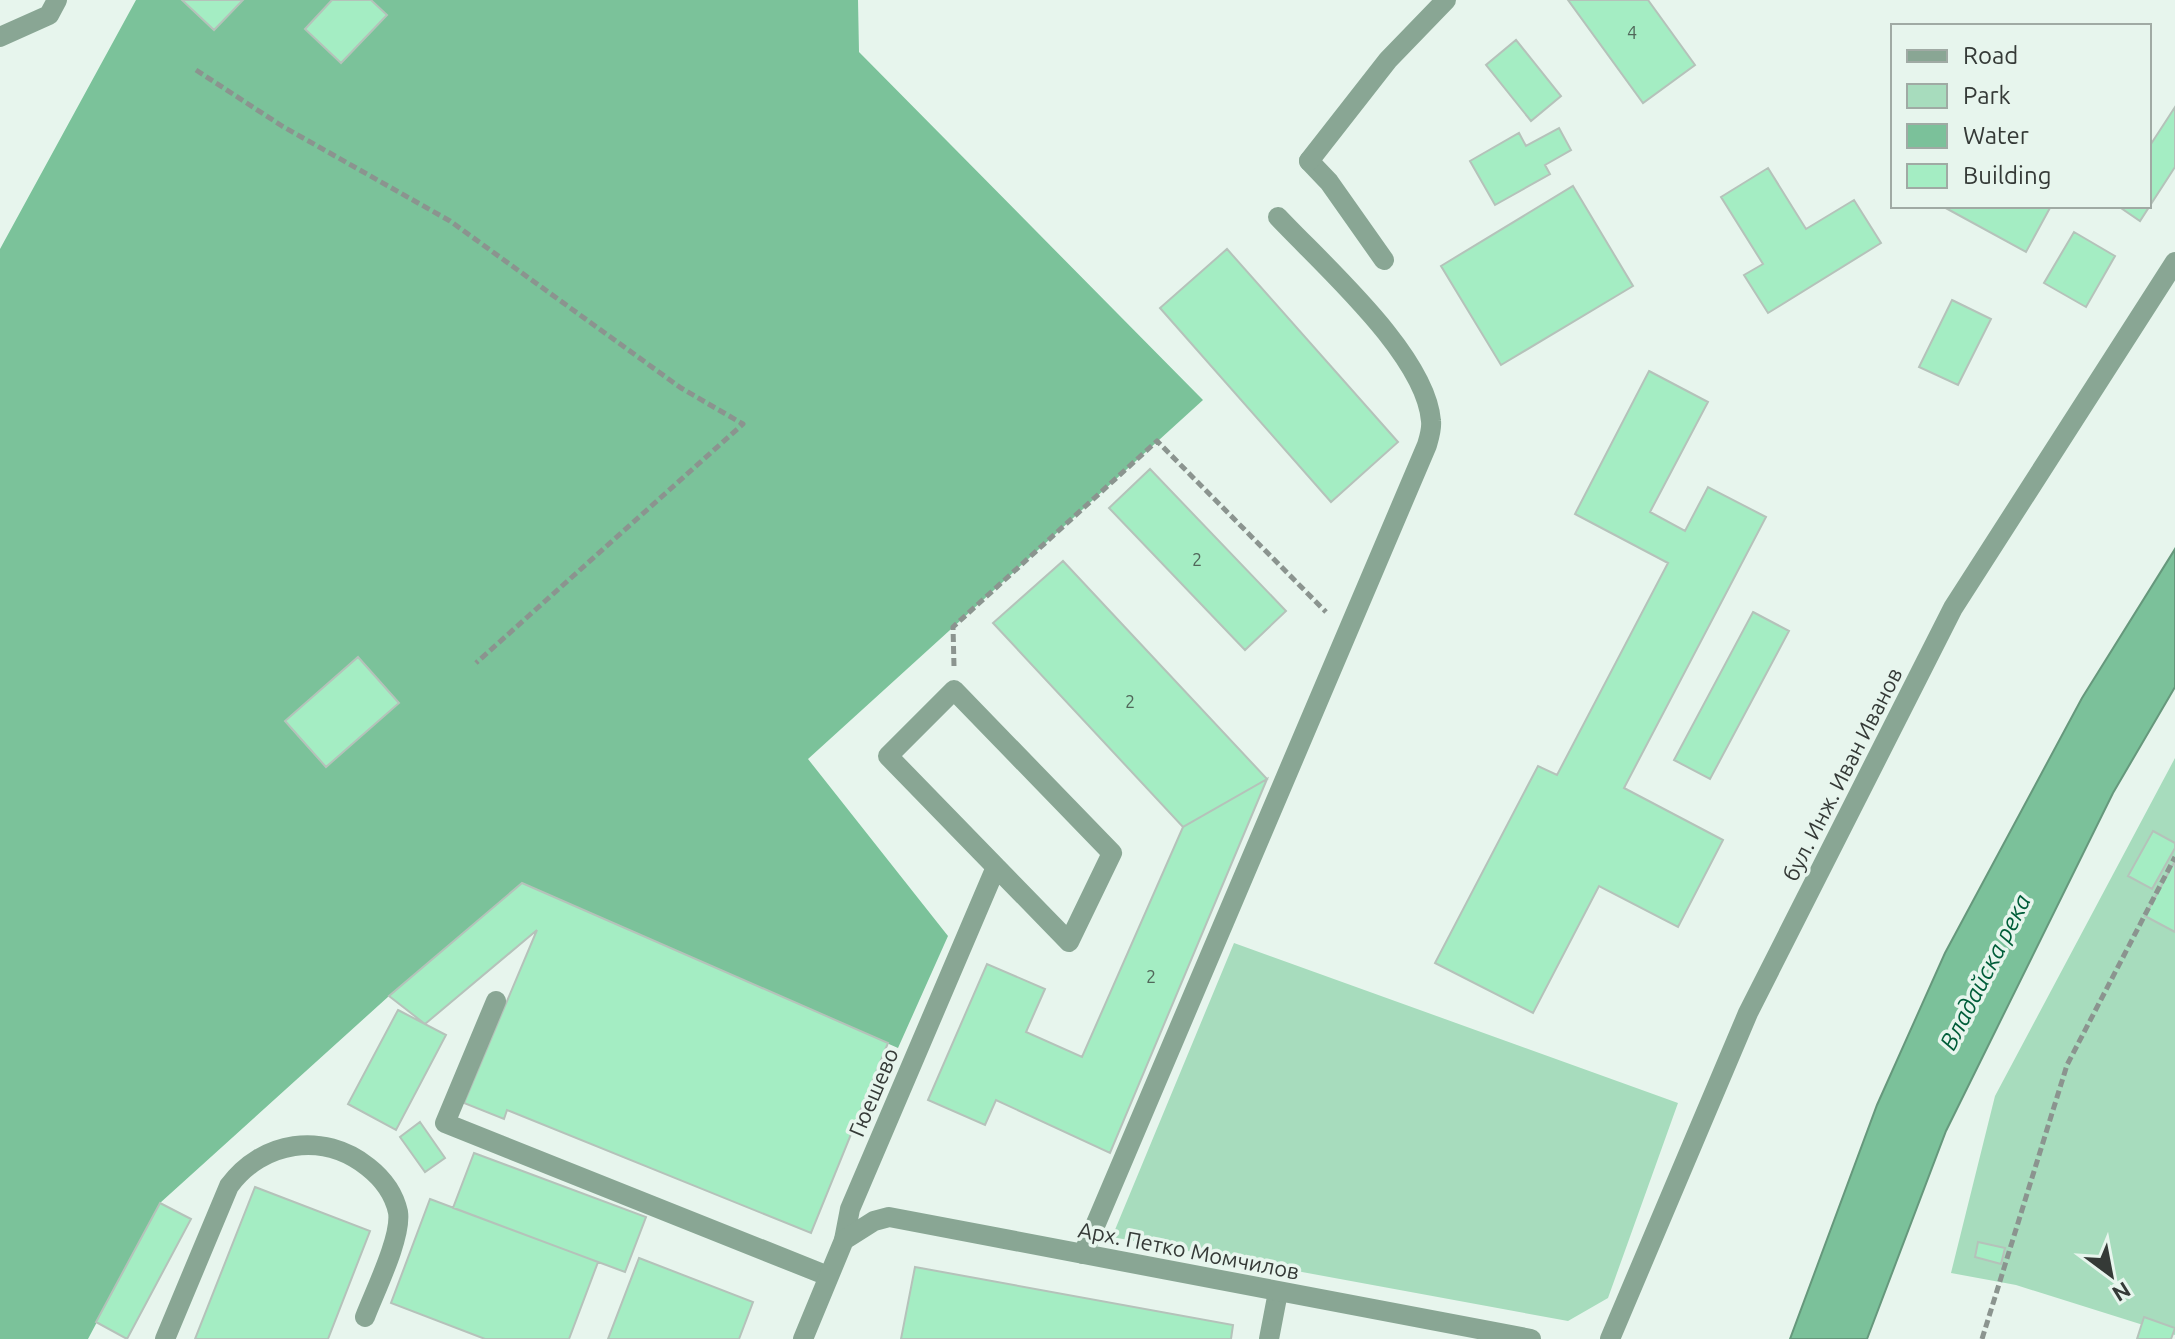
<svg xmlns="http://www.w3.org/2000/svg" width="2175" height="1339" viewBox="0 0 2175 1339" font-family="Ubuntu,sans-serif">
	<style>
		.green { fill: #a7dcbd }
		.forest { fill: #7bc29a }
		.water { fill: #7bc19a; stroke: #66987c; stroke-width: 2 }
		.building { fill: #a4edc3; stroke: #b5c2ba; stroke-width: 2 }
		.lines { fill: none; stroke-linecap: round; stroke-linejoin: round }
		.path { stroke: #8b948f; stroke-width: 5; stroke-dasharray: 8 4; stroke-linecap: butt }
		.service { stroke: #89a694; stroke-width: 20 }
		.minor { stroke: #89a694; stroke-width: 20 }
		.labels { text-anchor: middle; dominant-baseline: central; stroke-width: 7; stroke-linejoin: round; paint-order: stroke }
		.number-label { font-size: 18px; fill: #51675a }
		.street-label { font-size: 22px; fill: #353a37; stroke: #e7f5ed }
		.water-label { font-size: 24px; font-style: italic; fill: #005d39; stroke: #e7f5ed }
	</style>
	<rect width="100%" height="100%" fill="#e7f5ed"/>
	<path class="green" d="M 2175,758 L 2175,1335 L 2016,1285 L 1951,1273 L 1995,1096 Z
		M 1234,943 L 1678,1103 L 1608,1298 L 1568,1321 L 1112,1237 Z"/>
	<path class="forest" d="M 136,0 L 858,0 L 859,52 L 1203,400 L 808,759 L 948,936 L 898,1048 L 522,883 L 389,996 L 160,1203 L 88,1339 L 0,1339 L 0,249 Z"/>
	<path class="water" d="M 2175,549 L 2175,687 L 2113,793 L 1946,1131 L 1867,1339 L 1790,1339 L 1877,1105 L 1945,953 L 2082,698 Z"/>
	<path class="building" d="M 182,0 L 243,0 L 214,30 Z
		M 332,0 L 371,0 L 387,15 L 341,63 L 305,29 Z
		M 1568,0 L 1648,0 L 1695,65 L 1643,103 Z
		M 1516,40 L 1561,96 L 1531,121 L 1486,65 Z
		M 2175,107 L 2175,167 L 2140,221 L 2118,206 L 2149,206 L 2149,147 Z
		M 1559,128 L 1571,150 L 1545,165 L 1550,174 L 1495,205 L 1470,161 L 1519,133 L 1526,146 Z
		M 1768,168 L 1806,229 L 1854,200 L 1881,243 L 1768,313 L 1744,275 L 1763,264 L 1721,197 Z
		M 1573,186 L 1633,286 L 1501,365 L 1441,266 Z
		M 1942,206 L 2051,206 L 2026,252 Z
		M 2074,232 L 2115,256 L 2086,307 L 2044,283 Z
		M 1227,249 L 1398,442 L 1331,502 L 1160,308 Z
		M 1952,300 L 1991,319 L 1958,385 L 1919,367 Z
		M 1649,371 L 1708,402 L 1650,512 L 1685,531 L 1708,487 L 1766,517 L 1624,788 L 1723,840 L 1678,927 L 1599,886 L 1533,1013 L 1435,963 L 1538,766 L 1557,775 L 1668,563 L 1575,514 Z
		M 1150,469 L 1286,611 L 1245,650 L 1109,508 Z
		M 1063,561 L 1267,779 L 1183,827 L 993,623 Z
		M 1753,612 L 1789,631 L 1710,779 L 1674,760 Z
		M 358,657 L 399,703 L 326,767 L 285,721 Z
		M 1267,779 L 1110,1153 L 996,1100 L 985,1125 L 928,1100 L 987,964 L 1045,989 L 1026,1032 L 1082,1057 L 1183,827 Z
		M 2153,831 L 2175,843 L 2175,848 L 2152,889 L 2128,876 Z
		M 2175,861 L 2175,932 L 2145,916 Z
		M 522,883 L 888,1043 L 811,1233 L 507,1110 L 504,1119 L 464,1103 L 537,930 L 425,1024 L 389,996 Z
		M 398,1010 L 446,1035 L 396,1130 L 348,1104 Z
		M 420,1122 L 445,1158 L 425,1172 L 400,1137 Z
		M 474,1153 L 646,1217 L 625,1272 L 453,1208 Z
		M 255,1187 L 370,1231 L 328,1339 L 195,1339 Z
		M 430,1199 L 598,1262 L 569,1339 L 485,1339 L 391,1303 Z
		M 160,1203 L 191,1219 L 127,1339 L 96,1322 Z
		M 1978,1242 L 2005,1248 L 2001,1264 L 1975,1257 Z
		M 639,1258 L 753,1302 L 739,1339 L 608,1339 Z
		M 915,1267 L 1233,1325 L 1231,1339 L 901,1339 Z
		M 2144,1317 L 2175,1328 L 2171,1339 L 2137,1339 Z"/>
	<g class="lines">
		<path class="path" d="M 196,70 L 282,126 L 450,221 L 681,388 L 743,424 L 476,663
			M 954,666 L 953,627 L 1157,441 L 1326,612
			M 1982,1339 L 2067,1065 L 2175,857"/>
		<path class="service" d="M 0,37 L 49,15 L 57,0
			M 1309,161 L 1329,182 L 1384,260
			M 954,690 L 1112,853 L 1069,942 L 888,756 Z
			M 496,1001 L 445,1123 L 828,1276
			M 844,1240 L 850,1209 L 996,867
			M 1083,1254 L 1427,445 C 1429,438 1432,429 1431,421 C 1426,355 1323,265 1278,217
			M 165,1339 L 229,1186 C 262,1141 323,1131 368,1167 C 382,1178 394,1194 398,1212 C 402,1237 374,1293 365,1317
			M 1269,1339 L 1278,1292"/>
		<path class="minor" d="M 1309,161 L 1388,60 L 1446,0
			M 803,1339 L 844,1240 L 874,1221 L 889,1217 L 1531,1339
			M 1610,1339 L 1748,1013 L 1953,608 L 2175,262"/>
	</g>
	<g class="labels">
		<g class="number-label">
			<text x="1632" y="32">4</text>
			<text x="1197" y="559">2</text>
			<text x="1130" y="701">2</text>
			<text x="1151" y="976">2</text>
		</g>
		<g class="street-label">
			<text transform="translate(1842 774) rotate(-63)">бул. Инж. Иван Иванов</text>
			<text transform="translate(873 1092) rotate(-67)">Гюешево</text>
			<text transform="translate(1189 1250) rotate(11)">Арх. Петко Момчилов</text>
		</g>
		<g class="water-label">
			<text transform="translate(1985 972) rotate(-63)">Владайска река</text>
		</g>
	</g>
	<rect x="1891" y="24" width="260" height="184" fill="#e7f5ed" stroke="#a0aaa4" stroke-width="2"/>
	<rect x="1907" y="50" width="40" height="12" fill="#89a694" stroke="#a0aaa4" stroke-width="2"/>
	<text x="1963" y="64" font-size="24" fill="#353a37">Road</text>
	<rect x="1907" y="84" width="40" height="24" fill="#a7dcbd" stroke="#a0aaa4" stroke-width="2"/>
	<text x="1963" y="104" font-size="24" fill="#353a37">Park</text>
	<rect x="1907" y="124" width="40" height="24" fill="#7bc19a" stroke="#a0aaa4" stroke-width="2"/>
	<text x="1963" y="144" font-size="24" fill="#353a37">Water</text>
	<rect x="1907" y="164" width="40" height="24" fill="#a4edc3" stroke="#a0aaa4" stroke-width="2"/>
	<text x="1963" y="184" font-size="24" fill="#353a37">Building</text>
	<g transform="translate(2111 1275) rotate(148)" stroke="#e7f5ed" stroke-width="6" paint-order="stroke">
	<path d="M0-6L14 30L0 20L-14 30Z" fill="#353a37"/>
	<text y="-12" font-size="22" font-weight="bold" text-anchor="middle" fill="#353a37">N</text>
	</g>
</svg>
